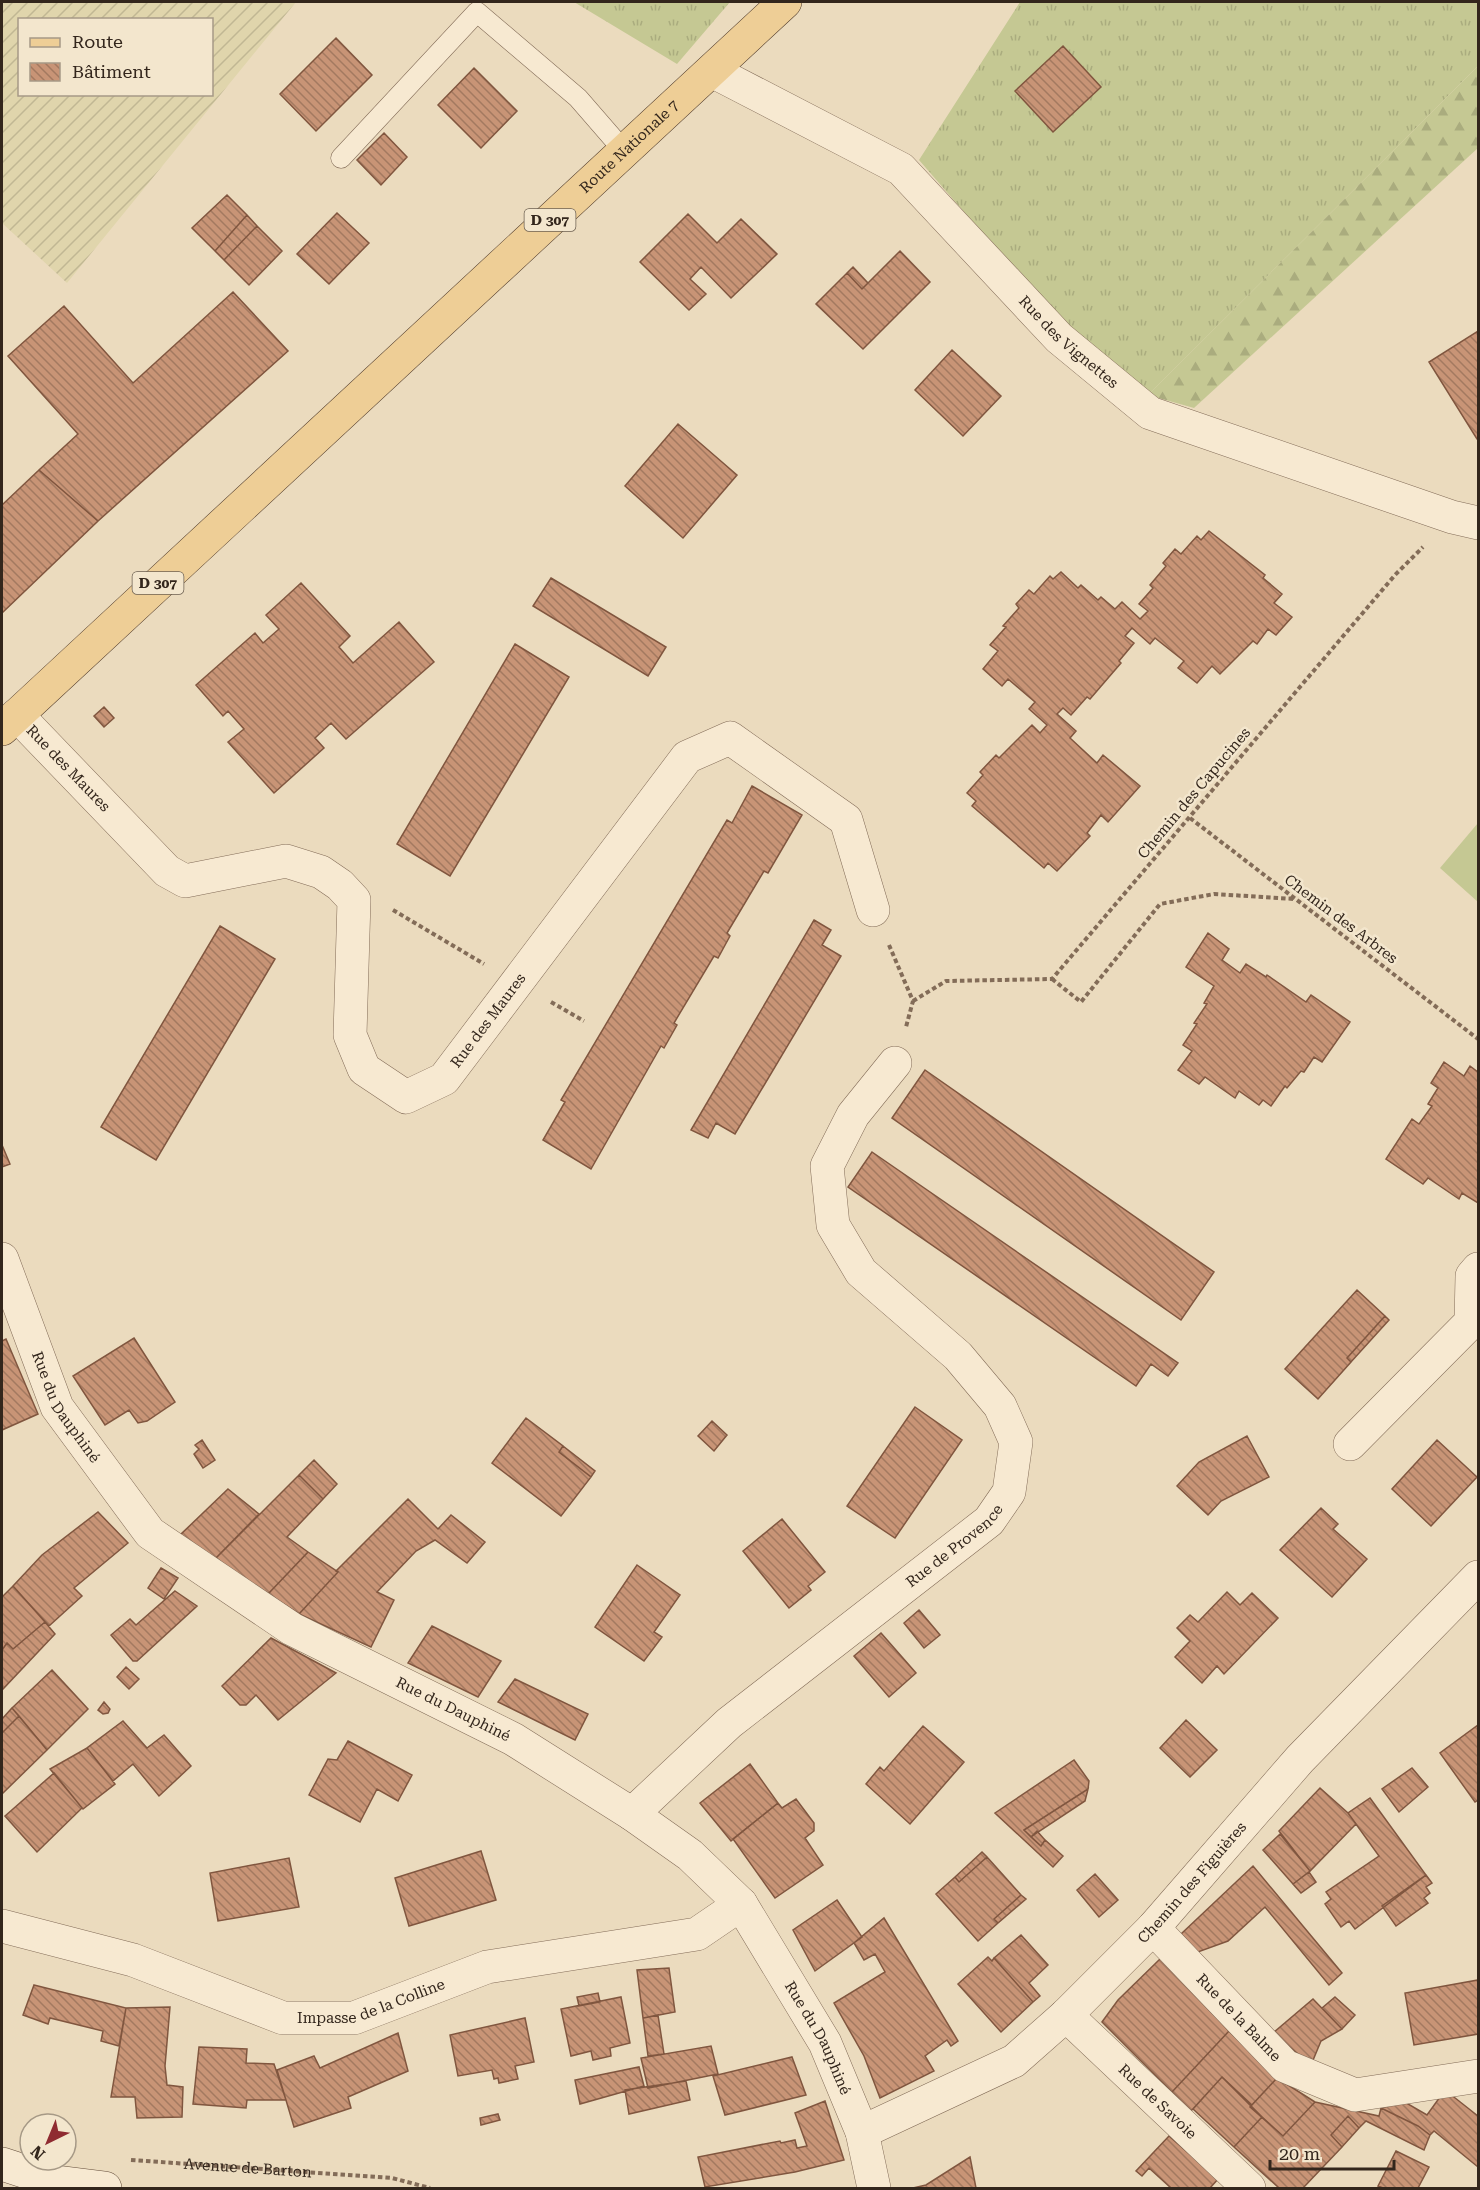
<svg xmlns="http://www.w3.org/2000/svg" width="1480" height="2190" viewBox="0 0 1480 2190" font-family="'Roboto Serif',serif">
	<style>
		.farmland { fill: url(#farmland-furrows); fill-rule: evenodd }
		.grass { fill: url(#grass-tufts) }
		.forest { fill: url(#forest-firs) }
		.pitch { fill: #c5c893 }
		.building { fill: url(#building-back-hatch); stroke: #80563f; stroke-width: 1.5 }
		.lines { fill: none; stroke-linecap: round; stroke-linejoin: round }
		.lane-casing { stroke: #836c58; stroke-width: 21 }
		.street-casing { stroke: #836c58; stroke-width: 34 }
		.secondary-casing { stroke: #644e3b; stroke-width: 34 }
		.primary-casing { stroke: #503b2c; stroke-width: 34 }
		.path { stroke: #836c58; stroke-width: 4; stroke-dasharray: 4.5 3; stroke-linecap: butt }
		.lane { stroke: #f7e9d1; stroke-width: 20 }
		.street { stroke: #f7e9d1; stroke-width: 33 }
		.secondary { stroke: #f7e9d1; stroke-width: 33 }
		.primary { stroke: #eece96; stroke-width: 33 }
		.labels { text-anchor: middle; dominant-baseline: central; stroke-width: 5; stroke-linejoin: round; paint-order: stroke }
		.shield { fill: #f3e6cd; stroke: #6d6051; stroke-width: 1.5 }
		.shield-label { font-size: 14px; font-weight: bold; fill: #33261c }
		.street-label { font-size: 15px; fill: #33261c; stroke: #f3e6cd }
	</style>
	<defs>
		<pattern id="farmland-furrows" width="10" height="10" patternUnits="userSpaceOnUse" patternTransform="scale(1.5)"><rect width="10" height="10" fill="#e0d5ac"/><path d="M-1 1l2-2M0 10L10 0M9 11l2-2" fill="none" stroke="#c1b793"/></pattern>
		<pattern id="grass-tufts" width="24" height="20" patternUnits="userSpaceOnUse" patternTransform="scale(1.5)"><rect width="24" height="20" fill="#c5c893"/><path d="M3 7l-1-3M5 7V3M7 7l1-3M15 17l-1-3M17 17v-4M19 17l1-3" fill="none" stroke="#aaac7e"/></pattern>
		<pattern id="forest-firs" width="22" height="20" patternUnits="userSpaceOnUse" patternTransform="scale(1.5)"><rect width="22" height="20" fill="#c5c893"/><path d="M5 1l3.5 6h-7zM16 11l3.5 6h-7z" fill="#aaac7e"/></pattern>
		<pattern id="building-back-hatch" width="6" height="6" patternUnits="userSpaceOnUse" patternTransform="scale(1.5)"><rect width="6" height="6" fill="#c89476"/><path d="M-1 5l2 2M0 0l6 6M5-1l2 2" fill="none" stroke="#a37960"/></pattern>
	</defs>
	<rect width="100%" height="100%" fill="#ebdbbe"/>
	<path class="farmland" d="M 2,2 L 296,2 L 67,283 L 2,223 ZM 20,20 L 212,20 L 212,94 L 20,94 Z"/>
	<path class="grass" d="M 574,2 L 730,2 L 677,64 Z
		M 1020,2 L 1478,2 L 1478,66 L 1148,395 L 1062,325 L 919,160 Z"/>
	<path class="forest" d="M 1478,66 L 1478,148 L 1194,408 L 1148,395 Z"/>
	<path class="pitch" d="M 1478,823 L 1478,902 L 1440,868 Z"/>
	<path class="building" d="M 336,38 L 372,75 L 316,131 L 280,94 Z
		M 1063,46 L 1101,87 L 1053,132 L 1015,91 Z
		M 474,68 L 517,111 L 481,148 L 438,105 Z
		M 384,133 L 407,157 L 381,185 L 357,160 Z
		M 227,195 L 247,215 L 215,251 L 192,228 Z
		M 337,213 L 369,243 L 329,284 L 297,254 Z
		M 688,214 L 717,243 L 741,219 L 777,254 L 731,298 L 701,267 L 690,279 L 706,294 L 689,310 L 640,262 Z
		M 247,215 L 257,226 L 224,260 L 215,251 Z
		M 257,226 L 282,251 L 249,285 L 224,260 Z
		M 900,251 L 930,282 L 863,349 L 816,304 L 847,273 L 862,289 Z
		M 853,267 L 868,283 L 862,289 L 847,273 Z
		M 233,292 L 288,351 L 98,521 L 39,470 L 78,434 L 8,356 L 64,306 L 133,383 Z
		M 1478,331 L 1478,439 L 1477,439 L 1429,362 Z
		M 952,350 L 1001,396 L 963,436 L 915,390 Z
		M 678,424 L 737,475 L 683,538 L 625,486 Z
		M 39,470 L 98,521 L 2,613 L 2,505 Z
		M 1209,531 L 1265,575 L 1263,578 L 1282,594 L 1274,603 L 1292,617 L 1276,635 L 1268,629 L 1257,644 L 1253,641 L 1220,674 L 1212,666 L 1197,683 L 1178,668 L 1184,661 L 1155,638 L 1150,644 L 1132,628 L 1125,636 L 1134,643 L 1119,661 L 1121,663 L 1090,699 L 1087,697 L 1071,715 L 1063,708 L 1057,714 L 1076,731 L 1070,738 L 1097,763 L 1103,755 L 1140,786 L 1108,822 L 1101,815 L 1087,833 L 1090,836 L 1057,871 L 1048,863 L 1044,868 L 972,806 L 976,801 L 967,793 L 983,775 L 980,772 L 996,755 L 999,758 L 1032,725 L 1040,733 L 1047,725 L 1029,709 L 1035,702 L 1008,679 L 1002,686 L 983,669 L 998,651 L 990,645 L 1006,627 L 1003,626 L 1019,608 L 1016,604 L 1029,590 L 1034,594 L 1050,576 L 1053,579 L 1061,572 L 1078,588 L 1081,585 L 1098,600 L 1101,597 L 1115,609 L 1122,602 L 1140,619 L 1148,611 L 1139,604 L 1153,588 L 1150,585 L 1166,566 L 1163,563 L 1175,549 L 1181,554 L 1197,536 L 1201,540 Z
		M 551,578 L 666,647 L 648,676 L 533,606 Z
		M 301,583 L 350,636 L 339,647 L 353,663 L 399,622 L 434,662 L 346,739 L 331,723 L 315,738 L 324,748 L 274,793 L 228,742 L 244,729 L 228,711 L 223,716 L 196,685 L 255,633 L 263,643 L 279,629 L 266,615 Z
		M 515,644 L 569,677 L 450,876 L 397,844 Z
		M 104,707 L 114,718 L 104,727 L 94,716 Z
		M 752,786 L 802,815 L 768,873 L 764,871 L 727,933 L 730,936 L 718,958 L 714,956 L 674,1023 L 677,1025 L 664,1048 L 661,1046 L 591,1169 L 543,1140 L 565,1102 L 561,1100 L 727,820 L 732,823 Z
		M 814,920 L 831,930 L 822,945 L 841,956 L 735,1134 L 716,1123 L 708,1138 L 691,1130 Z
		M 220,926 L 275,959 L 156,1160 L 101,1127 Z
		M 1208,933 L 1229,949 L 1222,960 L 1240,973 L 1246,964 L 1266,977 L 1267,975 L 1306,1002 L 1311,995 L 1350,1022 L 1322,1062 L 1314,1057 L 1304,1072 L 1301,1071 L 1287,1088 L 1285,1086 L 1271,1106 L 1263,1100 L 1259,1105 L 1239,1091 L 1235,1098 L 1205,1077 L 1199,1084 L 1178,1070 L 1192,1051 L 1183,1045 L 1197,1024 L 1194,1023 L 1207,1004 L 1204,1003 L 1214,986 L 1186,967 Z
		M 1444,1062 L 1464,1076 L 1470,1066 L 1478,1072 L 1478,1203 L 1462,1193 L 1459,1199 L 1428,1178 L 1423,1184 L 1386,1159 L 1412,1119 L 1419,1124 L 1432,1106 L 1428,1104 L 1438,1088 L 1431,1083 Z
		M 925,1070 L 1214,1272 L 1181,1320 L 892,1118 Z
		M 2,1145 L 10,1164 L 2,1167 Z
		M 872,1152 L 1178,1363 L 1168,1376 L 1151,1364 L 1136,1386 L 848,1187 Z
		M 1357,1290 L 1385,1316 L 1347,1358 L 1351,1362 L 1318,1399 L 1285,1369 Z
		M 1385,1316 L 1389,1320 L 1351,1362 L 1347,1358 Z
		M 134,1338 L 175,1402 L 147,1421 L 138,1423 L 129,1410 L 105,1425 L 73,1376 Z
		M 6,1339 L 38,1414 L 2,1430 L 2,1341 Z
		M 915,1407 L 962,1440 L 895,1538 L 847,1506 Z
		M 526,1418 L 563,1446 L 559,1452 L 591,1477 L 561,1516 L 492,1463 Z
		M 712,1421 L 727,1435 L 714,1451 L 698,1436 Z
		M 1247,1436 L 1269,1477 L 1221,1501 L 1208,1515 L 1177,1486 L 1199,1462 Z
		M 202,1440 L 215,1460 L 203,1468 L 194,1454 L 199,1449 L 195,1445 Z
		M 1437,1440 L 1477,1477 L 1431,1526 L 1392,1489 Z
		M 563,1446 L 595,1471 L 591,1477 L 559,1452 Z
		M 314,1460 L 337,1484 L 323,1499 L 299,1475 Z
		M 299,1475 L 323,1499 L 287,1537 L 308,1552 L 268,1594 L 213,1561 Z
		M 228,1489 L 259,1514 L 213,1561 L 179,1536 Z
		M 408,1499 L 438,1529 L 451,1515 L 485,1542 L 467,1563 L 435,1540 L 416,1551 L 377,1592 L 394,1600 L 371,1647 L 299,1614 L 338,1572 L 336,1571 Z
		M 1321,1508 L 1338,1524 L 1333,1529 L 1367,1559 L 1332,1597 L 1280,1550 Z
		M 98,1512 L 128,1543 L 74,1588 L 82,1596 L 49,1626 L 13,1586 L 42,1555 Z
		M 782,1519 L 825,1572 L 808,1586 L 811,1590 L 789,1608 L 743,1551 Z
		M 308,1552 L 338,1572 L 299,1614 L 268,1594 Z
		M 637,1565 L 680,1595 L 654,1632 L 662,1637 L 644,1661 L 595,1627 Z
		M 161,1568 L 178,1578 L 164,1599 L 148,1588 Z
		M 13,1586 L 45,1622 L 13,1649 L 7,1643 L 2,1650 L 2,1597 Z
		M 175,1591 L 197,1606 L 137,1661 L 133,1661 L 111,1635 L 130,1619 L 136,1625 Z
		M 1227,1592 L 1240,1605 L 1252,1593 L 1278,1618 L 1224,1674 L 1217,1666 L 1202,1683 L 1175,1657 L 1190,1641 L 1177,1628 L 1190,1615 L 1198,1622 Z
		M 919,1610 L 940,1635 L 924,1648 L 904,1623 Z
		M 45,1622 L 55,1634 L 2,1690 L 2,1650 L 7,1643 L 13,1649 Z
		M 432,1626 L 501,1661 L 478,1697 L 408,1663 Z
		M 881,1633 L 916,1673 L 889,1697 L 854,1656 Z
		M 271,1638 L 336,1673 L 278,1720 L 256,1695 L 246,1705 L 240,1705 L 222,1686 Z
		M 126,1667 L 139,1679 L 129,1689 L 117,1677 Z
		M 52,1670 L 88,1709 L 47,1750 L 12,1708 Z
		M 515,1679 L 588,1714 L 575,1740 L 498,1702 Z
		M 104,1702 L 110,1709 L 108,1713 L 103,1714 L 98,1710 Z
		M 12,1708 L 19,1716 L 2,1733 L 2,1719 Z
		M 19,1716 L 47,1750 L 2,1794 L 2,1733 Z
		M 1186,1720 L 1217,1750 L 1190,1777 L 1160,1748 Z
		M 123,1721 L 147,1748 L 164,1735 L 191,1766 L 159,1796 L 133,1764 L 113,1781 L 87,1748 Z
		M 1478,1725 L 1478,1800 L 1475,1802 L 1440,1753 Z
		M 923,1726 L 964,1762 L 910,1824 L 866,1784 L 880,1767 L 884,1771 Z
		M 348,1741 L 412,1775 L 398,1801 L 377,1789 L 360,1822 L 309,1795 L 328,1759 L 337,1760 Z
		M 87,1748 L 115,1784 L 83,1809 L 50,1769 Z
		M 1074,1760 L 1089,1781 L 1088,1789 L 1024,1830 L 1041,1846 L 1045,1840 L 1063,1856 L 1053,1867 L 995,1813 Z
		M 750,1764 L 778,1803 L 731,1841 L 700,1803 Z
		M 1412,1768 L 1428,1787 L 1399,1812 L 1382,1789 Z
		M 54,1773 L 82,1808 L 37,1852 L 5,1816 Z
		M 1320,1788 L 1348,1813 L 1356,1824 L 1310,1871 L 1279,1831 Z
		M 1088,1789 L 1085,1801 L 1038,1832 L 1031,1837 L 1024,1830 Z
		M 1370,1798 L 1426,1875 L 1355,1929 L 1349,1921 L 1341,1927 L 1325,1904 L 1331,1899 L 1326,1892 L 1379,1856 L 1348,1813 Z
		M 796,1799 L 814,1823 L 814,1831 L 805,1838 L 823,1865 L 775,1898 L 733,1839 L 778,1803 L 782,1808 Z
		M 1037,1831 L 1045,1840 L 1041,1846 L 1031,1837 Z
		M 1280,1834 L 1310,1871 L 1293,1884 L 1263,1850 Z
		M 481,1851 L 496,1900 L 409,1926 L 395,1878 Z
		M 982,1852 L 987,1857 L 959,1882 L 955,1877 Z
		M 987,1857 L 1021,1895 L 994,1919 L 998,1923 L 978,1941 L 936,1894 L 955,1877 L 959,1882 Z
		M 289,1858 L 299,1907 L 218,1921 L 210,1873 Z
		M 1253,1866 L 1342,1973 L 1329,1985 L 1265,1907 L 1228,1941 L 1198,1952 L 1181,1934 Z
		M 1309,1872 L 1316,1882 L 1301,1893 L 1293,1884 Z
		M 1095,1874 L 1118,1900 L 1099,1917 L 1077,1890 Z
		M 1426,1875 L 1432,1883 L 1426,1887 L 1430,1893 L 1424,1898 L 1428,1903 L 1396,1926 L 1382,1906 Z
		M 1021,1895 L 1026,1899 L 998,1923 L 994,1919 Z
		M 837,1900 L 862,1937 L 815,1971 L 793,1930 Z
		M 884,1918 L 958,2041 L 951,2046 L 947,2040 L 925,2056 L 934,2071 L 880,2098 L 864,2056 L 834,2003 L 885,1972 L 875,1954 L 864,1960 L 854,1943 Z
		M 1021,1935 L 1048,1965 L 1029,1983 L 1040,1996 L 1033,2002 L 994,1958 Z
		M 988,1957 L 992,1961 L 994,1958 L 1033,2002 L 1001,2032 L 958,1984 Z
		M 1161,1958 L 1229,2031 L 1172,2092 L 1102,2022 L 1118,2000 Z
		M 669,1968 L 675,2012 L 643,2018 L 637,1970 Z
		M 1478,1980 L 1478,2034 L 1414,2045 L 1405,1993 Z
		M 34,1985 L 126,2008 L 119,2046 L 101,2041 L 103,2031 L 50,2018 L 48,2024 L 23,2015 Z
		M 598,1993 L 600,2002 L 579,2006 L 577,1997 Z
		M 621,1997 L 630,2043 L 610,2048 L 611,2056 L 593,2060 L 591,2051 L 571,2056 L 561,2009 Z
		M 1335,1997 L 1355,2015 L 1342,2029 L 1322,2008 Z
		M 1313,1999 L 1342,2029 L 1321,2041 L 1311,2065 L 1273,2033 Z
		M 170,2007 L 165,2066 L 167,2085 L 183,2087 L 182,2117 L 137,2118 L 135,2097 L 111,2097 L 126,2008 Z
		M 658,2015 L 664,2054 L 648,2056 L 643,2018 Z
		M 525,2018 L 534,2062 L 515,2066 L 518,2079 L 499,2083 L 498,2078 L 494,2079 L 492,2070 L 458,2076 L 450,2035 Z
		M 1229,2031 L 1277,2078 L 1252,2105 L 1222,2077 L 1191,2111 L 1172,2092 Z
		M 398,2033 L 408,2071 L 348,2097 L 351,2108 L 294,2127 L 277,2070 L 314,2056 L 320,2068 Z
		M 711,2046 L 718,2074 L 648,2088 L 641,2058 Z
		M 199,2047 L 247,2049 L 246,2063 L 274,2064 L 286,2100 L 247,2100 L 246,2108 L 193,2104 Z
		M 792,2057 L 806,2095 L 725,2115 L 713,2076 Z
		M 639,2067 L 644,2086 L 580,2104 L 575,2080 Z
		M 1222,2077 L 1262,2117 L 1234,2147 L 1193,2109 Z
		M 1277,2078 L 1315,2102 L 1283,2136 L 1250,2107 Z
		M 686,2081 L 690,2100 L 629,2114 L 625,2090 Z
		M 1445,2090 L 1478,2116 L 1478,2167 L 1434,2131 L 1430,2135 L 1418,2126 L 1381,2108 L 1403,2101 L 1427,2115 Z
		M 825,2101 L 844,2160 L 795,2172 L 705,2187 L 698,2157 L 780,2141 L 781,2143 L 795,2140 L 797,2148 L 807,2146 L 795,2113 Z
		M 1315,2102 L 1379,2116 L 1381,2108 L 1418,2126 L 1430,2135 L 1424,2150 L 1366,2121 L 1359,2128 L 1348,2116 L 1331,2135 L 1342,2147 L 1303,2188 L 1279,2188 L 1234,2147 L 1262,2117 L 1283,2136 Z
		M 498,2114 L 500,2120 L 481,2125 L 480,2118 Z
		M 1348,2116 L 1359,2128 L 1342,2147 L 1331,2135 Z
		M 1169,2136 L 1218,2179 L 1210,2188 L 1171,2188 L 1149,2168 L 1142,2176 L 1136,2171 Z
		M 1396,2151 L 1429,2167 L 1418,2188 L 1383,2188 L 1378,2186 Z
		M 970,2157 L 976,2188 L 913,2188 L 926,2185 Z"/>
	<g class="lines">
		<defs>
			<path id="lane" d="M 341,158 L 477,12 L 578,98 L 624,151"/>
			<g id="street">
				<path id="s2" d="M 712,71 L 901,169 L 1059,338 L 1150,413 L 1452,517 L 1478,523"/>
				<path id="s3" d="M 17,715 L 167,871 L 185,881 L 286,861 L 321,872 L 340,885 L 354,900 L 350,1035 L 364,1069 L 406,1097 L 444,1079 L 687,757 L 730,738 L 846,820 L 873,910"/>
				<path id="s4" d="M 2,1259 L 57,1407 L 150,1533 L 292,1629 L 513,1739 L 632,1814 L 690,1855 L 741,1904 L 825,2043 L 862,2132 L 874,2188"/>
				<path d="M 1350,1444 L 1471,1322 L 1472,1276 L 1478,1269"/>
				<path id="s5" d="M 632,1814 L 729,1723 L 989,1521 L 1009,1492 L 1016,1442 L 1000,1406 L 958,1356 L 861,1272 L 833,1225 L 827,1166 L 853,1115 L 895,1063"/>
				<path id="s6" d="M 2,1926 L 133,1960 L 283,2018 L 354,2018 L 487,1967 L 697,1934 L 741,1904"/>
				<path id="s7" d="M 1153,1928 L 1285,2066 L 1355,2095 L 1478,2076"/>
				<path id="s8" d="M 1066,2015 L 1249,2188"/>
				<path id="s9" d="M 862,2132 L 1014,2061 L 1066,2015 L 1153,1928 L 1300,1759 L 1478,1577"/>
			</g>
			<path id="secondary" d="M 2,2164 L 57,2182 L 105,2188"/>
			<g id="primary">
				<path id="s10" d="M 2,729 L 785,2"/>
			</g>
		</defs>
		<use href="#lane" class="lane-casing"/>
		<use href="#street" class="street-casing"/>
		<use href="#secondary" class="secondary-casing"/>
		<use href="#primary" class="primary-casing"/>
		<g class="path">
			<path d="M 1190,818 L 1478,1039"/>
			<path d="M 393,910 L 484,964"/>
			<path d="M 889,945 L 913,1001 L 906,1027"/>
			<path d="M 1052,979 L 1081,1002 L 1160,904 L 1214,894 L 1295,899"/>
			<path d="M 913,1001 L 946,981 L 1052,979 L 1395,575 L 1423,547"/>
			<path d="M 551,1002 L 584,1021"/>
			<path id="s1" d="M 131,2160 L 392,2178 L 430,2188"/>
		</g>
		<use href="#lane" class="lane"/>
		<use href="#street" class="street"/>
		<use href="#secondary" class="secondary"/>
		<use href="#primary" class="primary"/>
	</g>
	<g class="labels">
		<g class="shield">
			<rect x="524.5" y="209" width="51" height="22" rx="4.5"/>
			<rect x="132.5" y="572" width="51" height="22" rx="4.5"/>
		</g>
		<g class="shield-label">
			<text x="550" y="220">D 307</text>
			<text x="158" y="583">D 307</text>
		</g>
		<g class="street-label">
			<text stroke="none"><textPath href="#s10" startOffset="856">Route Nationale 7</textPath></text>
			<text stroke="none"><textPath href="#s2" startOffset="454">Rue des Vignettes</textPath></text>
			<text stroke="none"><textPath href="#s3" startOffset="74">Rue des Maures</textPath></text>
			<text transform="translate(1194 793) rotate(-50)">Chemin des Capucines</text>
			<text transform="translate(1341 919) rotate(37)">Chemin des Arbres</text>
			<text stroke="none"><textPath href="#s3" startOffset="758">Rue des Maures</textPath></text>
			<text stroke="none"><textPath href="#s4" startOffset="162">Rue du Dauphiné</textPath></text>
			<text stroke="none"><textPath href="#s5" startOffset="420">Rue de Provence</textPath></text>
			<text stroke="none"><textPath href="#s4" startOffset="666">Rue du Dauphiné</textPath></text>
			<text stroke="none"><textPath href="#s9" startOffset="420">Chemin des Figuières</textPath></text>
			<text stroke="none"><textPath href="#s6" startOffset="387">Impasse de la Colline</textPath></text>
			<text stroke="none"><textPath href="#s7" startOffset="124">Rue de la Balme</textPath></text>
			<text stroke="none"><textPath href="#s4" startOffset="1170">Rue du Dauphiné</textPath></text>
			<text stroke="none"><textPath href="#s8" startOffset="126">Rue de Savoie</textPath></text>
			<text stroke="none"><textPath href="#s1" startOffset="117">Avenue de Barton</textPath></text>
		</g>
	</g>
	<rect width="1480" height="2190" fill="none" stroke="#33261c" stroke-width="6"/>
	<rect x="18" y="18" width="195" height="78" fill="#f3e6cd" stroke="#a69986" stroke-width="1.5"/>
	<rect x="30" y="38" width="30" height="9" fill="#eece96" stroke="#a69986" stroke-width="1.5"/>
	<text x="72" y="48" font-size="18" fill="#33261c">Route</text>
	<rect x="30" y="63" width="30" height="18" fill="url(#building-back-hatch)" stroke="#a69986" stroke-width="1.5"/>
	<text x="72" y="78" font-size="18" fill="#33261c">Bâtiment</text>
	<g transform="translate(48 2142) rotate(223)"><circle r="28" fill="#f3e6cd" stroke="#a69986" stroke-width="1.5"/>
	<path d="M0-4.5L10 22L0 15L-10 22Z" fill="#8f2b31"/>
	<text y="-9" font-size="16" font-weight="bold" text-anchor="middle" fill="#33261c">N</text>
	</g>
	<path d="M1270 2160v9h124v-9" fill="none" stroke="#33261c" stroke-width="3"/>
	<text x="1279" y="2160" font-size="18" fill="#33261c" stroke="#f3e6cd" stroke-width="4.5" paint-order="stroke">20 m</text>
</svg>
